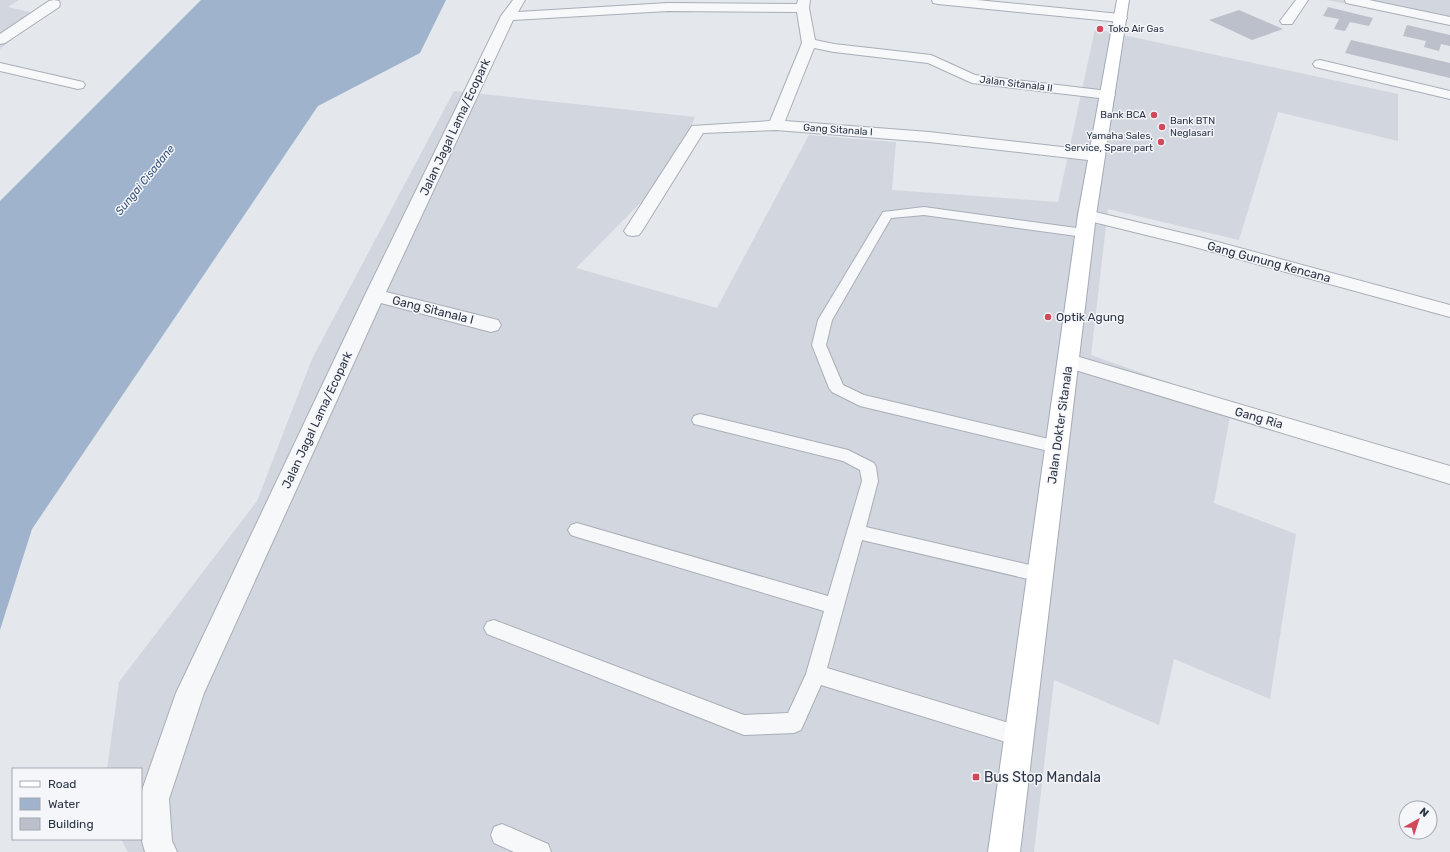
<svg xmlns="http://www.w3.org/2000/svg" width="1450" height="852" viewBox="0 0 1450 852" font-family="Rubik,sans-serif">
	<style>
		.built { fill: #d2d6de }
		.water { fill: #9fb4cc }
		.building { fill: #bbc0ca }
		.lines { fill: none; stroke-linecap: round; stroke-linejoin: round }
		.lane-casing { stroke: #a9aeb7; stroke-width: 2 }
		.street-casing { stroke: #a9aeb7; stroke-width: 2 }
		.primary-casing { stroke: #a3abb8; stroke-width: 2 }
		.lane { fill: #f7f8fa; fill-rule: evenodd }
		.street { fill: #f7f8fa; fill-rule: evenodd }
		.primary { fill: #fff; fill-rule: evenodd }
		.poi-dot { fill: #d1495b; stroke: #f4f6f9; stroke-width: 1.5 }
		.labels { text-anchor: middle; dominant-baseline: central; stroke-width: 3; stroke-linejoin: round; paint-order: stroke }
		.far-poi-label { font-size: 10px; fill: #2b3445; stroke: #f4f6f9; text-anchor: start }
		.far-street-label { font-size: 10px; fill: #2b3445; stroke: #f4f6f9 }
		.far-water-label { font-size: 11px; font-style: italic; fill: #34527a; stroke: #f4f6f9 }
		.street-label { font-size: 12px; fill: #2b3445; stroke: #f4f6f9 }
		.poi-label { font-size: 12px; fill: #2b3445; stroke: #f4f6f9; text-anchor: start }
		.near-poi-label { font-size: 14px; fill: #2b3445; stroke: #f4f6f9; text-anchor: start }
	</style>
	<rect width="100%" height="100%" fill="#e4e7ec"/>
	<path class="built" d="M 0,0 L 19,0 L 8,7 L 43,15 L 0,49 Z
		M 1327,0 L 1450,0 L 1450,25 Z
		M 1095,29 L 1398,94 L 1398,141 L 1278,112 L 1239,240 L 1108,209 L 1091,355 L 1232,405 L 1214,503 L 1296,534 L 1270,699 L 1174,659 L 1159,725 L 1054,680 L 1034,852 L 128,852 L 121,839 L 141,839 L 141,769 L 107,769 L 119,682 L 257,501 L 312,359 L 454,91 L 695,117 L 673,170 L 576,268 L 717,308 L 809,135 L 896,142 L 892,190 L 1058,202 Z"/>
	<path class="water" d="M 201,0 L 446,0 L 420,53 L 318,106 L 32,529 L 0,630 L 0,201 Z"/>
	<path class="building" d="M 1328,7 L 1373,18 L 1369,26 L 1350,22 L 1345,31 L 1334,29 L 1339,19 L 1323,16 Z
		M 1239,10 L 1283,29 L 1252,40 L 1209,20 Z
		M 1407,25 L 1450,35 L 1450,46 L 1441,44 L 1439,51 L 1424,47 L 1426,41 L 1403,36 Z
		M 1351,40 L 1450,63 L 1450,78 L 1345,53 Z"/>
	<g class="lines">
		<defs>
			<path id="lane" d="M 924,207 L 1084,229 L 1089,230 L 1090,233 L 1089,236 L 1084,237 L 924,215 L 891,218 L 832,320 L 826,345 L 843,385 L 864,395 L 1057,441 L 1063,443 L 1065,447 L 1063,451 L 1057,453 L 860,406 L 832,392 L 829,388 L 812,345 L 818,320 L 883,212 Z
				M 700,414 L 848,450 L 874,463 L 876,467 L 878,481 L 866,527 L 1047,569 L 1050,574 L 1047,579 L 1041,582 L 862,540 L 827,668 L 1019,726 L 1026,729 L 1029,736 L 1026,743 L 1019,746 L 821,685 L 801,730 L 794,733 L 744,735 L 487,634 L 484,628 L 487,622 L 494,620 L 744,715 L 788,713 L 806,674 L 824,611 L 577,537 L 571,535 L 568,530 L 571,525 L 577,523 L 828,596 L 862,481 L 860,470 L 843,461 L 694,424 L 692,420 L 694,416 Z
				M 502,824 L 548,844 L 551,852 L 514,852 L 494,843 L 491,835 L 494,827 Z"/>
			<path id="street" d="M 54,0 L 59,1 L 60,4 L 59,7 L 5,43 L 0,44 L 0,34 L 49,1 Z
				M 513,0 L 525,0 L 518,12 L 668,3 L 797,4 L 798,0 L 810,0 L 809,8 L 815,40 L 834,44 L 931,55 L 975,75 L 1108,91 L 1113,92 L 1115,95 L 1113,98 L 1108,99 L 972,83 L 928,63 L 834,52 L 814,48 L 785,121 L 929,132 L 1097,151 L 1103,153 L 1105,156 L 1103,159 L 1097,161 L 929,142 L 776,130 L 703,133 L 642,231 L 639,235 L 633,236 L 627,235 L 624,231 L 692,126 L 770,121 L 802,43 L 797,12 L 668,11 L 513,20 L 386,292 L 498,320 L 501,325 L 498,330 L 491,332 L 381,303 L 204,693 L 169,799 L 172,841 L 177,852 L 145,852 L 142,841 L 141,793 L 176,693 L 365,295 L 501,16 Z
				M 932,0 L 977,0 L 1120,14 L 1125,15 L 1127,18 L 1125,21 L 1120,22 L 938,4 L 933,3 Z
				M 1296,0 L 1308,0 L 1292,24 L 1282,24 L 1280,21 Z
				M 1345,0 L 1369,0 L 1450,17 L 1450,25 L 1351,4 L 1346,3 Z
				M 1320,60 L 1450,91 L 1450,99 L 1315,67 L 1313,64 L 1315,61 Z
				M 0,63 L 83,82 L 85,85 L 83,88 L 78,89 L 0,71 Z
				M 1087,210 L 1203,238 L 1450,305 L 1450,317 L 1191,246 L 1081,219 L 1078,215 L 1081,211 Z
				M 1069,354 L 1450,466 L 1450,484 L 1062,366 L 1059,361 L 1062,356 Z"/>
			<path id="primary" d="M 1117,0 L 1129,0 L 1096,215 L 1020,852 L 988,852 L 1078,215 Z"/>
		</defs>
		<use href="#lane" class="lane-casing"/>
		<use href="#street" class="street-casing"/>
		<use href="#primary" class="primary-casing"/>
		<use href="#lane" class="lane"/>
		<use href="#street" class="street"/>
		<use href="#primary" class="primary"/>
	</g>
	<g class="poi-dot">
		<circle cx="1100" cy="29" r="4"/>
		<circle cx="1154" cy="115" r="4"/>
		<circle cx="1162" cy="127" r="4"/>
		<circle cx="1161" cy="142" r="4"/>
		<circle cx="1048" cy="317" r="4"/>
		<rect x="972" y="773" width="8" height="8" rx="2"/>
	</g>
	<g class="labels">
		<g class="far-poi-label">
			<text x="1108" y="29">Toko Air Gas</text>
			<text x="1146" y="115" text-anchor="end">Bank BCA</text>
			<text x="1170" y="121">Bank BTN<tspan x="1170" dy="12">Neglasari</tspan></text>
			<text x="1153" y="136" text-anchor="end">Yamaha Sales,<tspan x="1153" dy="12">Service, Spare part</tspan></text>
		</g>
		<g class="far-street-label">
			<text transform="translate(1016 84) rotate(7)">Jalan Sitanala II</text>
			<text transform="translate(838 130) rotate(4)">Gang Sitanala I</text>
		</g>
		<g class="far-water-label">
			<text transform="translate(145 180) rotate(-51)">Sungai Cisadane</text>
		</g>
		<g class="street-label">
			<text transform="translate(455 127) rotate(-65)">Jalan Jagal Lama/Ecopark</text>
			<text transform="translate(1269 262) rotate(15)">Gang Gunung Kencana</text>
			<text transform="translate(433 310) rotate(14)">Gang Sitanala I</text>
			<text transform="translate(1259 418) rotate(16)">Gang Ria</text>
			<text transform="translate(317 420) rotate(-65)">Jalan Jagal Lama/Ecopark</text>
			<text transform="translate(1060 425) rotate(-82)">Jalan Dokter Sitanala</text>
		</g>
		<g class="poi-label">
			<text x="1056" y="317">Optik Agung</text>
		</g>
		<g class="near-poi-label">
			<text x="984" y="777">Bus Stop Mandala</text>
		</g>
	</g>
	<rect x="12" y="768" width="130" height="72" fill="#f4f6f9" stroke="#a4a8b1"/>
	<rect x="20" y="781" width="20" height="6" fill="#ffffff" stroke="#a4a8b1"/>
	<text x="48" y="788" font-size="12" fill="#2b3445">Road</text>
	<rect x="20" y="798" width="20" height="12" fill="#9fb4cc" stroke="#a4a8b1"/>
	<text x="48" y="808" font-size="12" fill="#2b3445">Water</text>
	<rect x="20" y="818" width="20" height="12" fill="#bbc0ca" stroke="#a4a8b1"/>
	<text x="48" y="828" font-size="12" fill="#2b3445">Building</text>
	<g transform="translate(1418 820) rotate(39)"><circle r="19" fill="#f4f6f9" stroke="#a4a8b1"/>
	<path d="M0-3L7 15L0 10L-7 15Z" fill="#d1495b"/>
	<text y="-6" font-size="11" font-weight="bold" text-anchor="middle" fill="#2b3445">N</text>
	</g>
</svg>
